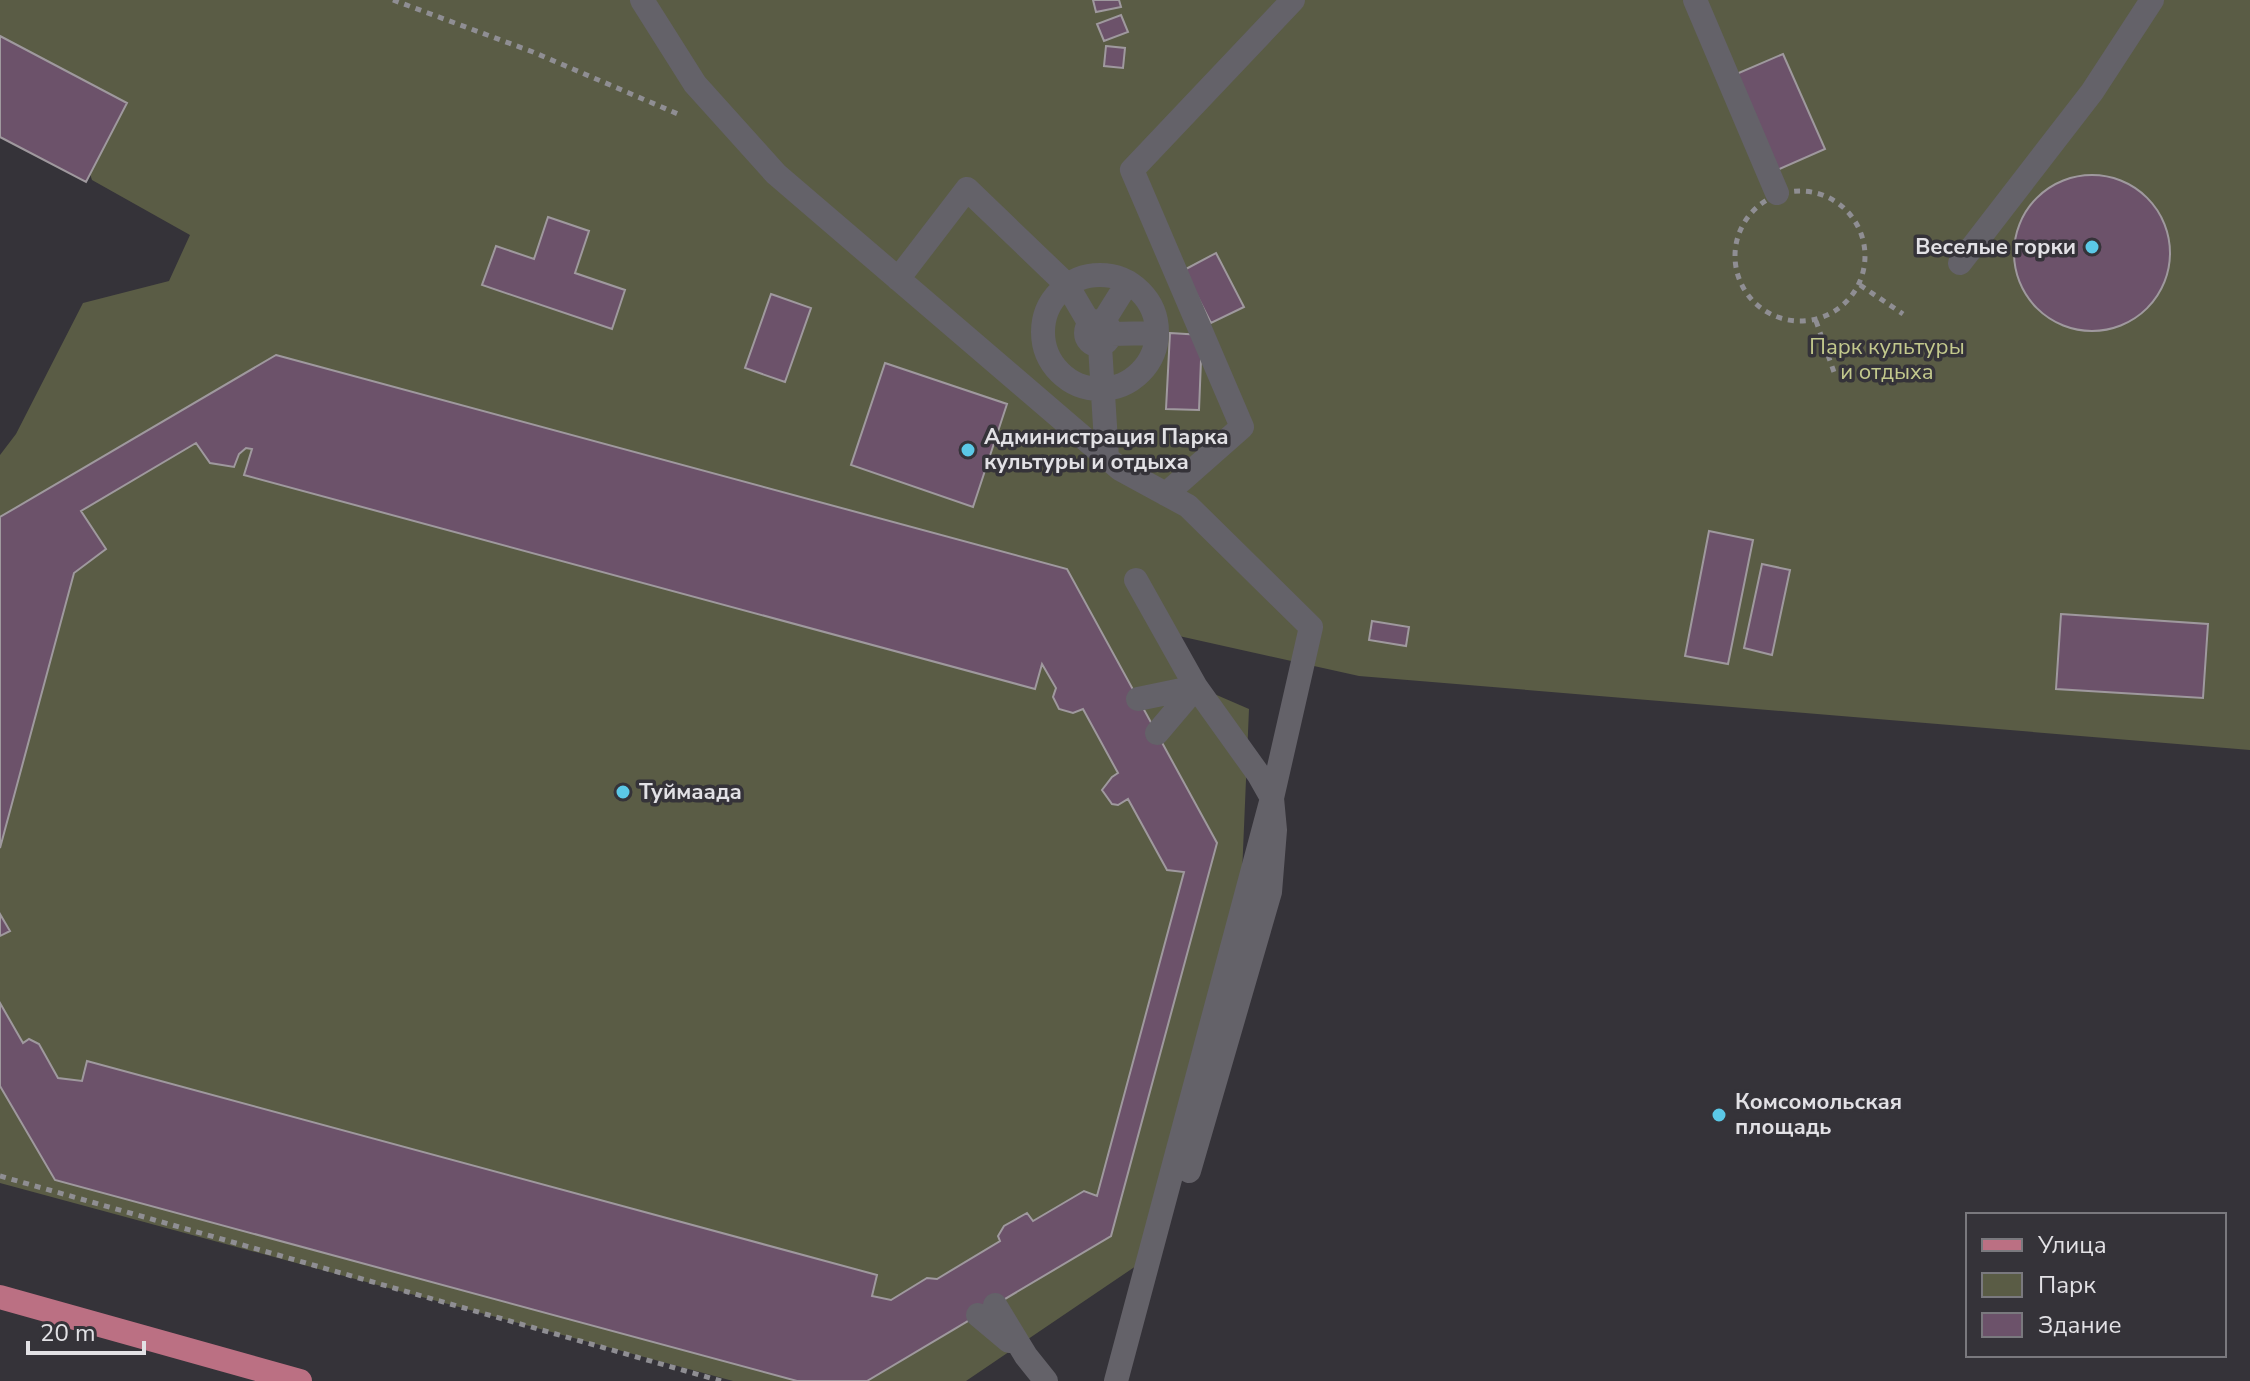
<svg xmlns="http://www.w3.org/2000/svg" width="2250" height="1381" viewBox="0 0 2250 1381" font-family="'Nunito Sans',sans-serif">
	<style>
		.green { fill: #5a5c45 }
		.building { fill: #6c526a; stroke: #9f999e; stroke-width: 2 }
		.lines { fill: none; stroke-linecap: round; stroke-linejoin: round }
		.path { stroke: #8f8e93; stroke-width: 5; stroke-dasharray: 6 6; stroke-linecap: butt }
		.minor { stroke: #646269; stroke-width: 24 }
		.major { stroke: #bb7083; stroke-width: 24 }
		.poi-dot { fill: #5bc8e7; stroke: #353339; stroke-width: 3 }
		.labels { text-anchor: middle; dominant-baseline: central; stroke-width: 7; stroke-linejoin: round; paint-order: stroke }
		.poi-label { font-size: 22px; font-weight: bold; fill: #e2e1e5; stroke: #353339; text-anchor: start }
		.park-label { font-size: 22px; fill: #c3c98d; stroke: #353339 }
	</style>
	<rect width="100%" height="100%" fill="#353339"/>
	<path class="green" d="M 0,0 L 2250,0 L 2250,750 L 1359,676 L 1179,636 L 1212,693 L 1249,709 L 1242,874 L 1136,1266 L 966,1381 L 733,1381 L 0,1183 L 0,455 L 16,434 L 83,303 L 169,281 L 190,235 L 92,180 L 88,168 L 0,111 Z"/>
	<path class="building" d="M 1093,0 L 1119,0 L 1121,7 L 1096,12 Z
		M 1121,15 L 1128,32 L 1104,41 L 1097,24 Z
		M 0,36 L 127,103 L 86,182 L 0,137 Z
		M 1106,46 L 1125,48 L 1123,68 L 1104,66 Z
		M 1783,54 L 1825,149 L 1777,170 L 1734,75 Z
		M2014 253a78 78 0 1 1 156 0a78 78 0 1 1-156 0Z
		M 548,217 L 589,231 L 575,273 L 625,290 L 612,329 L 482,285 L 496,246 L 534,259 Z
		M 1216,253 L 1244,307 L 1211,323 L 1184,270 Z
		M 771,294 L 811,308 L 785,382 L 745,368 Z
		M 1170,333 L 1202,335 L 1199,410 L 1166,409 Z
		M 276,355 L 1067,569 L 1217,843 L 1111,1236 L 867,1381 L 797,1381 L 55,1180 L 0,1086 L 0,1003 L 23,1043 L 29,1039 L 39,1044 L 58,1078 L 82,1081 L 87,1061 L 877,1275 L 872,1296 L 891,1300 L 927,1278 L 937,1279 L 1000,1241 L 998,1236 L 1004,1226 L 1027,1213 L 1033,1221 L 1084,1191 L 1097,1196 L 1184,872 L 1167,870 L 1128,799 L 1118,805 L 1112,804 L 1102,790 L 1112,777 L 1118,773 L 1083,709 L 1073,713 L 1059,709 L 1053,697 L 1056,688 L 1042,664 L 1035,689 L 244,475 L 252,449 L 246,448 L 239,454 L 234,467 L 210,463 L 196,443 L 81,511 L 106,549 L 74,573 L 0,848 L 0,517 Z
		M 885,363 L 1007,404 L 973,507 L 851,465 Z
		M 1709,531 L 1753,540 L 1728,664 L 1685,656 Z
		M 1762,564 L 1790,570 L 1772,655 L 1744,648 Z
		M 2061,614 L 2208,624 L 2203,698 L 2056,689 Z
		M 1372,621 L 1409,627 L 1406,646 L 1369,640 Z
		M 0,914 L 10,931 L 0,936 Z"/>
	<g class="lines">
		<path class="path" d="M 393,0 L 533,52 L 678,114
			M1735 256a65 65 0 1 1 130 0a65 65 0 1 1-130 0Z
			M 1860,285 L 1903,314
			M 1816,321 L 1835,375
			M 0,1176 L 721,1381"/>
		<path class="minor" d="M 642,0 L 695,84 L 776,174 L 1120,469 L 1188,506 L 1311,627 L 1272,798 L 1116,1381
			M 1695,0 L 1777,193
			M 1960,263 L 2092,92 L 2152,0
			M1043 332a57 57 0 1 1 114 0a57 57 0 1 1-114 0Z
			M 898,279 L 967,189 L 1067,285 L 1090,324
			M1086 333a12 12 0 1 1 24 0a12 12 0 1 1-24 0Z
			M 1103,322 L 1128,282
			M 1111,334 L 1156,333
			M 1100,346 L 1107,458
			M 1166,494 L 1242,427 L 1132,170 L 1293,0
			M 1136,580 L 1196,687 L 1259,775 L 1272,798 L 1275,830 L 1270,892 L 1189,1171
			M 1138,699 L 1196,687
			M 1157,733 L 1196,687
			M 995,1305 L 1026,1356 L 1046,1381
			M 978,1315 L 1009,1341"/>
		<path class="major" d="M 0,1297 L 300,1381"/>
	</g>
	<g class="poi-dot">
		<circle cx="2092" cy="247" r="8"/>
		<circle cx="968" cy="450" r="8"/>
		<circle cx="623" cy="792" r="8"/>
		<circle cx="1719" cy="1115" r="8"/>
	</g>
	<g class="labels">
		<g class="poi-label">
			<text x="2076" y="247" text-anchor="end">Веселые горки</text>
			<text x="984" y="437">Администрация Парка<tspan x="984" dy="25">культуры и отдыха</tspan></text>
			<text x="639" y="792">Туймаада</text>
			<text x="1735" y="1102">Комсомольская<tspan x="1735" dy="25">площадь</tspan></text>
		</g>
		<g class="park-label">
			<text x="1887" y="347">Парк культуры<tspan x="1887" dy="25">и отдыха</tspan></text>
		</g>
	</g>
	<rect x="1966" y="1213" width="260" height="144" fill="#353339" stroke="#7a797e" stroke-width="2"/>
	<rect x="1982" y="1239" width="40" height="12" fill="#bb7083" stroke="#7a797e" stroke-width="2"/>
	<text x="2038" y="1253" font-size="24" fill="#e2e1e5">Улица</text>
	<rect x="1982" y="1273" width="40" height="24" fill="#5a5c45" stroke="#7a797e" stroke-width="2"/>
	<text x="2038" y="1293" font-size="24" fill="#e2e1e5">Парк</text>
	<rect x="1982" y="1313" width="40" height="24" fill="#6c526a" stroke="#7a797e" stroke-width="2"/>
	<text x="2038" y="1333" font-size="24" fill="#e2e1e5">Здание</text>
	<path d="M28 1341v12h116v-12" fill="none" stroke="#e2e1e5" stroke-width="4"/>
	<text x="40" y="1341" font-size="24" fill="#e2e1e5" stroke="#353339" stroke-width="6" paint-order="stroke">20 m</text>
</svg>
